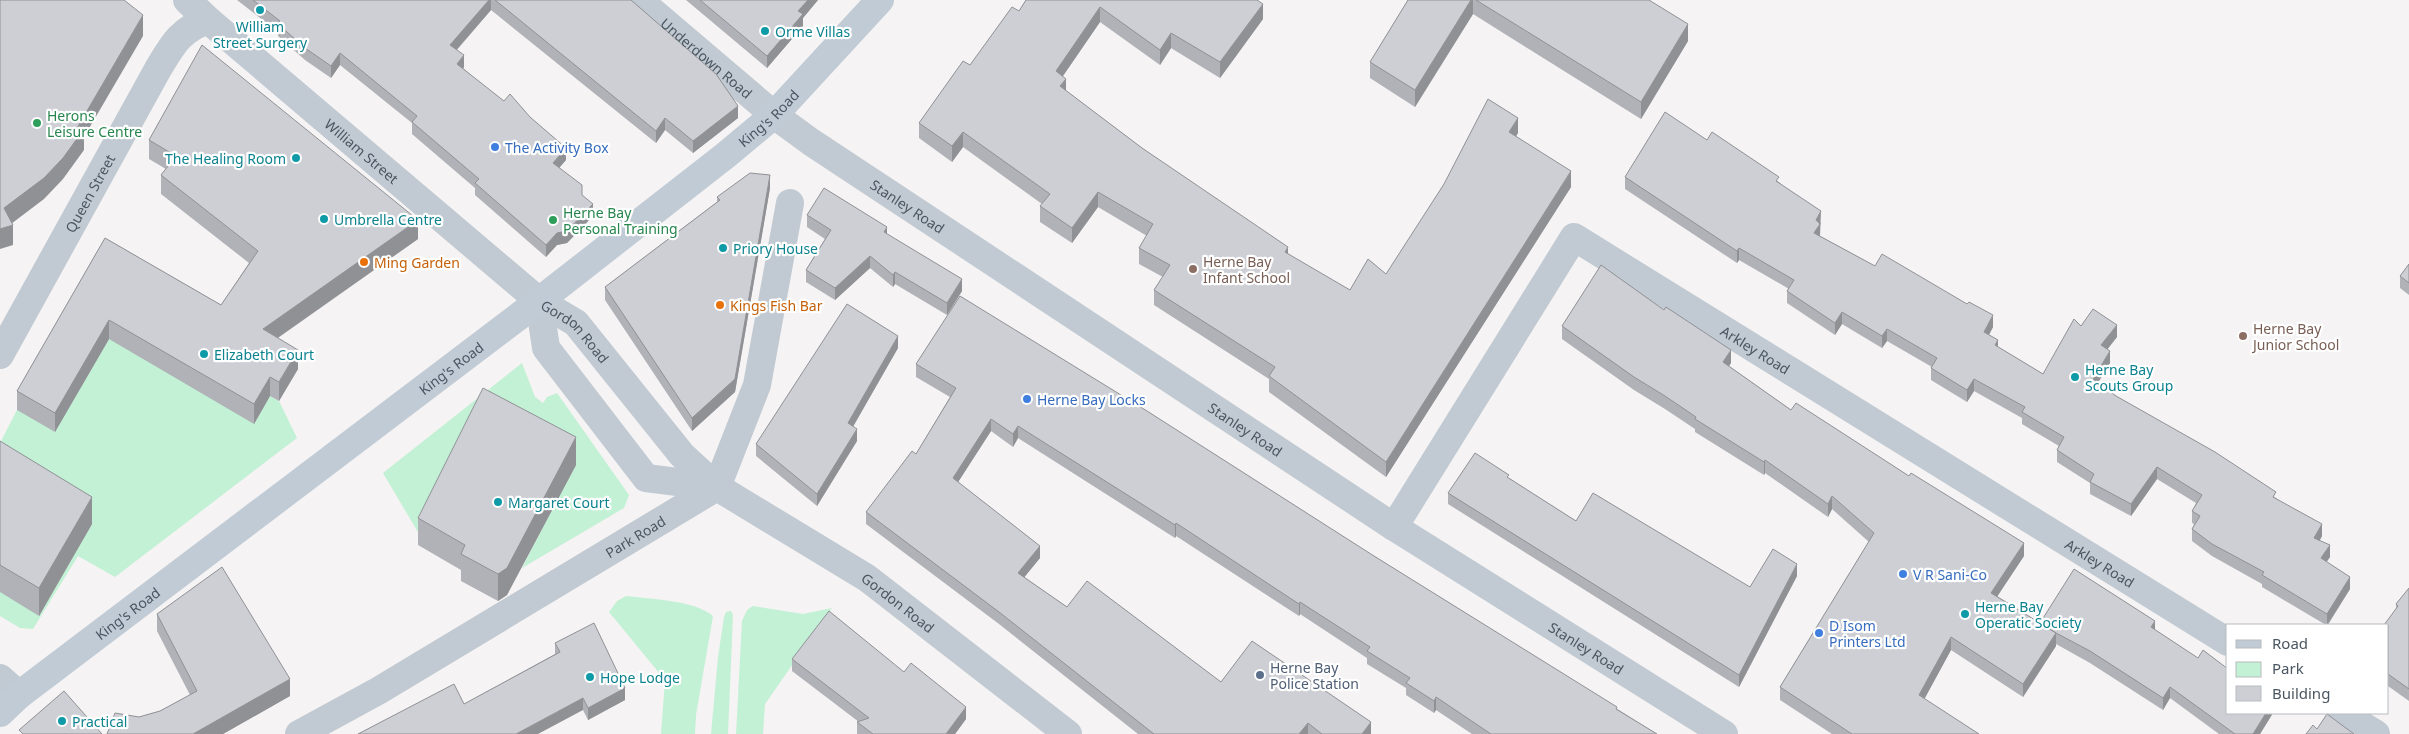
<svg xmlns="http://www.w3.org/2000/svg" width="2409" height="734" viewBox="0 0 2409 734" font-family="'Noto Sans',sans-serif">
	<style>
		.green { fill: #c3f1d5 }
		.lines { fill: none; stroke-linecap: round; stroke-linejoin: round }
		.street { stroke: #c1cad2; stroke-width: 28 }
		.secondary { stroke: #c1cbd6; stroke-width: 28 }
		.wall { fill: #b0b2b7 }
		.shaded-wall { fill: #909195 }
		.building { fill: #cdcfd5; stroke: #909195 }
		.culture-dot { fill: #0f9aa8; stroke: #fff; stroke-width: 2 }
		.leisure-dot { fill: #2e9e5b; stroke: #fff; stroke-width: 2 }
		.shop-dot { fill: #3f7fe0; stroke: #fff; stroke-width: 2 }
		.food-dot { fill: #e8710a; stroke: #fff; stroke-width: 2 }
		.education-dot { fill: #8d6e63; stroke: #fff; stroke-width: 2 }
		.service-dot { fill: #5c6f8a; stroke: #fff; stroke-width: 2 }
		.labels { text-anchor: middle; dominant-baseline: central; stroke-width: 4.5; stroke-linejoin: round; paint-order: stroke }
		.culture-label { font-size: 14px; fill: #0d838f; stroke: #fff; text-anchor: start }
		.street-label { font-size: 14px; fill: #4a5661; stroke: #fff }
		.leisure-label { font-size: 14px; fill: #27864d; stroke: #fff; text-anchor: start }
		.shop-label { font-size: 14px; fill: #366cbe; stroke: #fff; text-anchor: start }
		.education-label { font-size: 14px; fill: #785e54; stroke: #fff; text-anchor: start }
		.food-label { font-size: 14px; fill: #c56008; stroke: #fff; text-anchor: start }
		.service-label { font-size: 14px; fill: #4e5e75; stroke: #fff; text-anchor: start }
	</style>
	<rect width="100%" height="100%" fill="#f5f3f3"/>
	<path class="green" d="M 109,339 L 270,396 L 279,401 L 297,438 L 115,577 L 78,556 L 33,629 L 20,628 L 0,616 L 0,443 L 17,410 Z
		M 522,363 L 535,397 L 543,403 L 547,397 L 557,393 L 629,495 L 624,508 L 522,568 L 575,464 L 422,539 L 383,473 Z
		M 626,596 C 649,599 695,600 713,616 L 696,715 L 695,734 L 661,734 L 665,680 L 609,612 L 617,601 Z
		M 753,606 L 803,614 L 832,608 L 765,704 L 763,734 L 736,734 L 742,621 L 747,610 Z
		M 731,611 L 733,615 L 728,734 L 711,734 L 718,657 L 724,617 L 726,612 Z"/>
	<g class="lines">
		<g class="street">
			<path id="s1" d="M 187,0 L 208,20 L 539,301 L 576,323 L 682,455 L 717,487 L 867,578 L 1068,734"/>
			<path id="s2" d="M 639,0 L 774,115 L 811,142 L 1394,527 L 1724,734"/>
			<path d="M 539,301 L 546,348 L 646,478 L 717,487"/>
			<path id="s3" d="M 0,355 L 158,69 C 173,44 180,30 208,20"/>
			<path id="s4" d="M 1394,527 L 1574,237 L 2228,642"/>
			<path d="M 0,678 L 19,695"/>
			<path d="M 2342,713 L 2376,734"/>
			<path id="s5" d="M 299,734 L 378,691 L 717,487 L 757,385 L 790,203"/>
		</g>
		<path class="secondary" id="s6" d="M 0,713 L 19,695 L 539,301 L 726,155 L 774,115 L 880,0"/>
	</g>
	<path class="wall" d="M 237,0 L 631,0 L 738,118 L 693,153 L 665,130 L 656,143 L 491,10 L 457,50 L 464,67 L 463,68 L 566,160 L 559,168 L 582,195 L 593,216 L 567,243 L 557,245 L 546,257 L 475,195 L 475,188 L 412,134 L 412,123 L 340,65 L 331,78 L 305,60 L 278,36 L 278,32 Z
		M 686,0 L 818,0 L 803,18 L 803,26 L 767,68 Z
		M 1026,0 L 1263,19 L 1220,78 L 1171,48 L 1160,65 L 1100,22 L 1063,76 L 1066,91 L 1142,148 L 1288,255 L 1350,290 L 1386,274 L 1518,133 L 1516,136 L 1571,187 L 1386,477 L 1269,392 L 1269,379 L 1154,305 L 1154,290 L 1163,277 L 1139,264 L 1139,248 L 1147,236 L 1098,207 L 1072,243 L 1040,222 L 1040,206 L 1042,204 L 963,147 L 952,162 L 919,138 L 919,123 L 970,65 L 1019,11 Z
		M 1408,0 L 1649,0 L 1688,41 L 1641,119 L 1473,14 L 1415,107 L 1370,78 L 1370,62 Z
		M 149,140 L 418,239 L 278,338 L 298,369 L 279,401 L 270,396 L 254,424 L 109,339 L 55,432 L 17,410 L 17,391 L 105,238 L 221,305 L 249,263 L 161,194 L 161,175 L 166,169 L 149,159 Z
		M 1707,140 L 1779,182 L 1821,223 L 1820,225 L 1820,236 L 1875,266 L 1993,327 L 1989,335 L 1998,347 L 2043,374 L 2081,326 L 2117,337 L 2107,350 L 2110,363 L 2098,382 L 2116,396 L 2276,498 L 2322,536 L 2320,540 L 2330,557 L 2326,562 L 2350,589 L 2328,625 L 2326,625 L 2262,587 L 2262,584 L 2212,556 L 2192,541 L 2192,529 L 2194,524 L 2192,523 L 2192,511 L 2196,503 L 2157,479 L 2131,516 L 2090,494 L 2090,483 L 2057,462 L 2057,450 L 2059,446 L 2022,424 L 2022,418 L 1974,391 L 1967,402 L 1931,380 L 1931,368 L 1932,367 L 1887,341 L 1882,348 L 1842,324 L 1835,335 L 1787,303 L 1787,291 L 1789,289 L 1739,260 L 1737,263 L 1625,189 L 1625,177 Z
		M 770,188 L 735,392 L 692,431 L 605,300 L 605,287 L 717,202 L 717,197 Z
		M 807,215 L 887,234 L 962,291 L 947,315 L 895,284 L 893,287 L 870,268 L 835,300 L 806,282 L 806,270 L 825,239 L 807,227 Z
		M 2409,264 L 2409,295 L 2400,288 L 2400,276 Z
		M 1562,326 L 1731,363 L 1729,366 L 1791,410 L 2024,556 L 1997,596 L 2040,623 L 2155,630 L 2273,713 L 2260,734 L 2219,734 L 2170,698 L 2163,710 L 2090,663 L 2056,644 L 2056,646 L 2023,697 L 1951,650 L 1924,699 L 1979,734 L 1832,734 L 1780,700 L 1780,687 L 1869,542 L 1832,509 L 1828,517 L 1765,473 L 1764,475 L 1695,432 L 1695,429 L 1665,409 L 1634,390 L 1562,339 Z
		M 898,348 L 853,427 L 857,441 L 817,506 L 756,456 L 756,444 Z
		M 916,364 L 1374,556 L 1657,734 L 1472,734 L 1436,710 L 1434,713 L 1406,695 L 1406,688 L 1367,664 L 1367,658 L 1300,614 L 1299,616 L 1176,536 L 1175,538 L 1018,438 L 1013,447 L 991,431 L 958,482 L 1040,558 L 1024,577 L 1067,607 L 1221,682 L 1371,734 L 1138,734 L 999,624 L 866,524 L 866,512 L 916,454 L 950,397 L 916,377 Z
		M 0,441 L 92,524 L 39,616 L 0,592 Z
		M 576,465 L 507,595 L 498,601 L 461,581 L 461,570 L 418,545 L 418,518 Z
		M 1509,478 L 1576,521 L 1750,587 L 1797,576 L 1739,687 L 1448,504 L 1448,493 Z
		M 2409,588 L 2409,701 L 2388,686 L 2388,625 L 2396,609 L 2396,604 Z
		M 157,614 L 290,696 L 223,734 L 107,734 L 139,717 L 160,711 L 190,695 L 157,631 Z
		M 555,643 L 625,700 L 588,720 L 583,710 L 464,704 L 555,654 Z
		M 792,659 L 904,672 L 966,719 L 955,734 L 857,734 L 857,722 L 859,722 L 792,671 Z"/>
	<path class="shaded-wall" d="M 489,0 L 491,0 L 491,10 L 450,57 L 450,45 Z
		M 808,0 L 818,0 L 803,18 L 803,26 L 767,68 L 767,56 L 798,11 Z
		M 1471,0 L 1473,0 L 1473,14 L 1415,107 L 1415,90 Z
		M 1263,4 L 1263,19 L 1220,78 L 1220,62 Z
		M 1100,7 L 1100,22 L 1056,86 L 1056,71 Z
		M 143,15 L 143,36 L 84,137 L 84,150 L 63,179 L 44,199 L 7,227 L 13,225 L 13,245 L 0,249 L 0,229 L 4,208 L 77,128 Z
		M 1688,24 L 1688,41 L 1641,119 L 1641,102 Z
		M 1171,33 L 1171,48 L 1160,65 L 1160,50 Z
		M 340,53 L 340,65 L 331,78 L 331,66 Z
		M 464,55 L 464,67 L 457,76 L 457,64 Z
		M 1066,79 L 1066,94 L 1060,86 Z
		M 738,106 L 738,118 L 693,153 L 693,141 Z
		M 665,118 L 665,130 L 656,143 L 656,131 Z
		M 1518,118 L 1518,133 L 1509,148 L 1509,132 Z
		M 963,132 L 963,147 L 952,162 L 952,146 Z
		M 566,148 L 566,160 L 553,175 L 553,163 Z
		M 1571,171 L 1571,187 L 1386,477 L 1386,462 Z
		M 770,175 L 770,188 L 735,392 L 692,431 L 692,418 Z
		M 1098,192 L 1098,207 L 1072,243 L 1072,228 Z
		M 593,204 L 593,216 L 567,243 L 557,245 L 546,257 L 546,245 L 557,233 Z
		M 1821,211 L 1820,236 L 1814,245 L 1814,233 L 1816,220 Z
		M 418,220 L 418,239 L 263,348 L 263,329 Z
		M 887,227 L 887,239 L 884,232 Z
		M 1288,247 L 1288,262 L 1285,252 Z
		M 1739,248 L 1739,260 L 1737,263 L 1737,251 Z
		M 870,256 L 870,268 L 835,300 L 835,288 Z
		M 895,272 L 895,284 L 893,287 L 893,275 Z
		M 962,279 L 962,291 L 947,315 L 947,303 Z
		M 1842,312 L 1842,324 L 1835,335 L 1835,323 Z
		M 1993,315 L 1993,327 L 1984,344 L 1984,332 Z
		M 109,320 L 109,339 L 55,432 L 55,413 Z
		M 2117,325 L 2117,337 L 2101,357 L 2101,345 Z
		M 1887,329 L 1887,341 L 1882,348 L 1882,336 Z
		M 898,336 L 898,348 L 848,435 L 848,423 Z
		M 1998,340 L 1998,352 L 1995,345 Z
		M 298,350 L 298,369 L 279,401 L 279,382 Z
		M 1731,350 L 1731,363 L 1723,375 L 1723,362 Z
		M 2110,351 L 2110,363 L 2093,391 L 2093,379 Z
		M 270,377 L 270,396 L 254,424 L 254,404 Z
		M 1974,379 L 1974,391 L 1967,402 L 1967,390 Z
		M 991,419 L 991,431 L 953,490 L 953,478 Z
		M 1018,426 L 1018,438 L 1013,447 L 1013,434 Z
		M 857,429 L 857,441 L 817,506 L 817,494 Z
		M 576,437 L 576,465 L 507,595 L 498,601 L 498,574 Z
		M 1765,460 L 1765,473 L 1764,475 L 1764,462 Z
		M 2157,467 L 2157,479 L 2131,516 L 2131,504 Z
		M 1832,496 L 1832,509 L 1828,517 L 1828,504 Z
		M 92,497 L 92,524 L 39,616 L 39,588 Z
		M 1176,523 L 1176,536 L 1175,538 L 1175,525 Z
		M 2322,524 L 2322,536 L 2314,550 L 2314,538 Z
		M 2024,543 L 2024,556 L 1991,606 L 1991,593 Z
		M 2330,545 L 2330,557 L 2321,570 L 2321,558 Z
		M 1040,546 L 1040,558 L 1018,585 L 1018,573 Z
		M 1797,564 L 1797,576 L 1739,687 L 1739,675 Z
		M 2350,577 L 2350,589 L 2327,625 L 2327,614 Z
		M 1300,602 L 1300,614 L 1299,616 L 1299,604 Z
		M 2155,621 L 2155,633 L 2151,627 Z
		M 2056,633 L 2056,646 L 2023,697 L 2023,684 Z
		M 1951,637 L 1951,650 L 1919,709 L 1919,695 Z
		M 290,679 L 290,696 L 223,734 L 193,734 Z
		M 2170,687 L 2170,698 L 2163,710 L 2163,698 Z
		M 625,688 L 625,700 L 588,720 L 588,708 Z
		M 1436,697 L 1436,710 L 1434,713 L 1434,701 Z
		M 583,698 L 583,710 L 538,734 L 516,734 Z
		M 966,707 L 966,719 L 955,734 L 946,734 Z
		M 2266,713 L 2273,713 L 2260,734 L 2253,734 Z
		M 1371,722 L 1371,734 L 1362,734 Z
		M 1308,723 L 1308,734 L 1299,734 Z"/>
	<path class="building" d="M 0,0 L 124,0 L 143,15 L 77,128 L 84,129 L 63,158 L 44,178 L 4,208 L 13,225 L 0,229 Z
		M 253,0 L 489,0 L 450,45 L 464,55 L 457,64 L 504,101 L 510,94 L 530,117 L 566,148 L 553,163 L 582,185 L 582,195 L 593,204 L 567,231 L 557,233 L 546,245 L 475,183 L 479,179 L 412,122 L 417,116 L 340,53 L 331,66 L 305,48 L 278,24 L 280,21 Z
		M 495,0 L 631,0 L 716,74 L 738,106 L 693,141 L 665,118 L 656,131 Z
		M 700,0 L 808,0 L 798,11 L 803,14 L 767,56 Z
		M 1026,0 L 1257,0 L 1263,4 L 1220,62 L 1171,33 L 1160,50 L 1100,7 L 1056,71 L 1066,79 L 1060,86 L 1142,148 L 1288,247 L 1285,252 L 1350,290 L 1368,259 L 1386,274 L 1444,184 L 1488,99 L 1518,118 L 1509,132 L 1571,171 L 1386,462 L 1269,376 L 1275,367 L 1154,290 L 1170,265 L 1139,248 L 1153,224 L 1098,192 L 1072,228 L 1040,206 L 1050,194 L 963,132 L 952,146 L 919,123 L 963,61 L 970,65 L 1012,7 L 1019,11 Z
		M 1408,0 L 1471,0 L 1415,90 L 1370,62 Z
		M 1476,0 L 1649,0 L 1688,24 L 1641,102 Z
		M 202,45 L 418,220 L 263,329 L 298,350 L 279,382 L 270,377 L 254,404 L 109,320 L 55,413 L 17,391 L 105,238 L 221,305 L 258,251 L 161,175 L 176,156 L 149,140 Z
		M 1665,112 L 1707,140 L 1712,132 L 1779,177 L 1776,181 L 1821,211 L 1816,220 L 1820,224 L 1814,233 L 1875,266 L 1882,254 L 1967,304 L 1969,302 L 1993,315 L 1984,332 L 1998,340 L 1995,345 L 2043,374 L 2074,319 L 2081,326 L 2093,309 L 2117,325 L 2101,345 L 2110,351 L 2093,379 L 2116,396 L 2215,452 L 2276,492 L 2273,497 L 2322,524 L 2314,538 L 2330,545 L 2321,558 L 2350,577 L 2327,614 L 2262,575 L 2264,572 L 2212,544 L 2192,529 L 2200,516 L 2192,511 L 2202,495 L 2157,467 L 2131,504 L 2090,482 L 2094,474 L 2057,450 L 2064,437 L 2022,412 L 2025,407 L 1974,379 L 1967,390 L 1931,368 L 1937,358 L 1887,329 L 1882,336 L 1842,312 L 1835,323 L 1787,291 L 1794,280 L 1739,248 L 1737,251 L 1625,177 Z
		M 750,173 L 770,175 L 735,379 L 692,418 L 605,287 L 720,200 L 717,197 Z
		M 824,188 L 887,227 L 884,232 L 962,279 L 947,303 L 895,272 L 893,275 L 870,256 L 835,288 L 806,270 L 831,230 L 807,215 Z
		M 2409,264 L 2409,283 L 2400,276 Z
		M 1601,265 L 1664,310 L 1666,307 L 1731,350 L 1723,362 L 1791,410 L 1796,403 L 1909,476 L 1911,473 L 2024,543 L 1991,593 L 2056,633 L 2023,684 L 1951,637 L 1919,695 L 1979,734 L 1852,734 L 1780,687 L 1874,533 L 1832,496 L 1828,504 L 1765,460 L 1764,462 L 1695,419 L 1696,417 L 1665,396 L 1634,377 L 1562,326 Z
		M 960,296 L 1147,411 L 1374,556 L 1617,707 L 1616,709 L 1657,734 L 1491,734 L 1436,697 L 1434,701 L 1406,683 L 1410,678 L 1367,651 L 1370,647 L 1300,602 L 1299,604 L 1176,523 L 1175,525 L 1018,426 L 1013,434 L 991,419 L 953,478 L 1040,546 L 1018,573 L 1067,607 L 1087,581 L 1221,682 L 1252,641 L 1371,722 L 1362,734 L 1322,734 L 1308,723 L 1299,734 L 1154,734 L 999,612 L 866,512 L 912,451 L 916,454 L 956,388 L 916,364 Z
		M 847,304 L 898,336 L 848,423 L 857,429 L 817,494 L 756,444 Z
		M 483,388 L 576,437 L 507,568 L 498,574 L 461,554 L 465,545 L 418,518 Z
		M 0,441 L 92,497 L 39,588 L 0,565 Z
		M 1475,453 L 1509,475 L 1507,477 L 1576,521 L 1593,493 L 1750,587 L 1773,549 L 1797,564 L 1739,675 L 1448,493 Z
		M 222,567 L 290,679 L 193,734 L 107,734 L 115,713 L 139,717 L 160,711 L 197,691 L 157,614 Z
		M 2074,569 L 2155,621 L 2151,627 L 2198,658 L 2203,650 L 2228,669 L 2228,713 L 2266,713 L 2253,734 L 2235,734 L 2170,687 L 2163,698 L 2090,651 L 2056,633 L 2040,623 Z
		M 2409,588 L 2409,689 L 2388,674 L 2388,625 L 2384,625 L 2398,606 L 2396,604 Z
		M 829,611 L 904,672 L 911,663 L 966,707 L 946,734 L 873,734 L 857,722 L 869,718 L 792,659 Z
		M 594,623 L 625,688 L 588,708 L 583,698 L 516,734 L 358,734 L 454,684 L 464,704 L 560,652 L 555,643 Z
		M 64,691 L 102,734 L 23,734 L 19,730 Z
		M 2327,714 L 2354,734 L 2306,734 L 2313,725 L 2317,729 Z"/>
	<g class="culture-dot">
		<circle cx="260" cy="10" r="5"/>
		<circle cx="765" cy="31" r="5"/>
		<circle cx="296" cy="158" r="5"/>
		<circle cx="324" cy="219" r="5"/>
		<circle cx="723" cy="248" r="5"/>
		<circle cx="204" cy="354" r="5"/>
		<circle cx="2075" cy="377" r="5"/>
		<circle cx="498" cy="502" r="5"/>
		<circle cx="1965" cy="614" r="5"/>
		<circle cx="590" cy="677" r="5"/>
		<circle cx="62" cy="721" r="5"/>
	</g>
	<g class="leisure-dot">
		<circle cx="37" cy="123" r="5"/>
		<circle cx="553" cy="220" r="5"/>
	</g>
	<g class="shop-dot">
		<circle cx="495" cy="147" r="5"/>
		<circle cx="1027" cy="399" r="5"/>
		<circle cx="1903" cy="574" r="5"/>
		<circle cx="1819" cy="633" r="5"/>
	</g>
	<g class="food-dot">
		<circle cx="364" cy="262" r="5"/>
		<circle cx="720" cy="305" r="5"/>
	</g>
	<g class="education-dot">
		<circle cx="1193" cy="269" r="5"/>
		<circle cx="2243" cy="336" r="5"/>
	</g>
	<circle class="service-dot" cx="1260" cy="675" r="5"/>
	<g class="labels">
		<g class="culture-label">
			<text x="260" y="26" text-anchor="middle">William<tspan x="260" dy="16">Street Surgery</tspan></text>
			<text x="775" y="31">Orme Villas</text>
			<text x="286" y="158" text-anchor="end">The Healing Room</text>
			<text x="334" y="219">Umbrella Centre</text>
			<text x="733" y="248">Priory House</text>
			<text x="214" y="354">Elizabeth Court</text>
			<text x="2085" y="369">Herne Bay<tspan x="2085" dy="16">Scouts Group</tspan></text>
			<text x="508" y="502">Margaret Court</text>
			<text x="1975" y="606">Herne Bay<tspan x="1975" dy="16">Operatic Society</tspan></text>
			<text x="600" y="677">Hope Lodge</text>
			<text x="72" y="721">Practical</text>
		</g>
		<g class="street-label">
			<text stroke="none"><textPath href="#s2" startOffset="89">Underdown Road</textPath></text>
			<text stroke="none"><textPath href="#s6" startOffset="972">King's Road</textPath></text>
			<text stroke="none"><textPath href="#s1" startOffset="231">William Street</textPath></text>
			<text stroke="none"><textPath href="#s3" startOffset="185">Queen Street</textPath></text>
			<text stroke="none"><textPath href="#s2" startOffset="339">Stanley Road</textPath></text>
			<text stroke="none"><textPath href="#s1" startOffset="511">Gordon Road</textPath></text>
			<text stroke="none"><textPath href="#s4" startOffset="555">Arkley Road</textPath></text>
			<text stroke="none"><textPath href="#s6" startOffset="568">King's Road</textPath></text>
			<text stroke="none"><textPath href="#s2" startOffset="744">Stanley Road</textPath></text>
			<text stroke="none"><textPath href="#s5" startOffset="390">Park Road</textPath></text>
			<text stroke="none"><textPath href="#s4" startOffset="960">Arkley Road</textPath></text>
			<text stroke="none"><textPath href="#s1" startOffset="938">Gordon Road</textPath></text>
			<text stroke="none"><textPath href="#s6" startOffset="162">King's Road</textPath></text>
			<text stroke="none"><textPath href="#s2" startOffset="1149">Stanley Road</textPath></text>
		</g>
		<g class="leisure-label">
			<text x="47" y="115">Herons<tspan x="47" dy="16">Leisure Centre</tspan></text>
			<text x="563" y="212">Herne Bay<tspan x="563" dy="16">Personal Training</tspan></text>
		</g>
		<g class="shop-label">
			<text x="505" y="147">The Activity Box</text>
			<text x="1037" y="399">Herne Bay Locks</text>
			<text x="1913" y="574">V R Sani-Co</text>
			<text x="1829" y="625">D Isom<tspan x="1829" dy="16">Printers Ltd</tspan></text>
		</g>
		<g class="education-label">
			<text x="1203" y="261">Herne Bay<tspan x="1203" dy="16">Infant School</tspan></text>
			<text x="2253" y="328">Herne Bay<tspan x="2253" dy="16">Junior School</tspan></text>
		</g>
		<g class="food-label">
			<text x="374" y="262">Ming Garden</text>
			<text x="730" y="305">Kings Fish Bar</text>
		</g>
		<g class="service-label">
			<text x="1270" y="667">Herne Bay<tspan x="1270" dy="16">Police Station</tspan></text>
		</g>
	</g>
	<rect x="2226" y="624" width="162" height="90" fill="#ffffff" stroke="#b7bbc0"/>
	<rect x="2236" y="640" width="25" height="8" fill="#c1cbd6" stroke="#b7bbc0"/>
	<text x="2272" y="649" font-size="15" fill="#4a5661">Road</text>
	<rect x="2236" y="662" width="25" height="15" fill="#c3f1d5" stroke="#b7bbc0"/>
	<text x="2272" y="674" font-size="15" fill="#4a5661">Park</text>
	<rect x="2236" y="686" width="25" height="15" fill="#cdcfd5" stroke="#b7bbc0"/>
	<text x="2272" y="699" font-size="15" fill="#4a5661">Building</text>
</svg>
